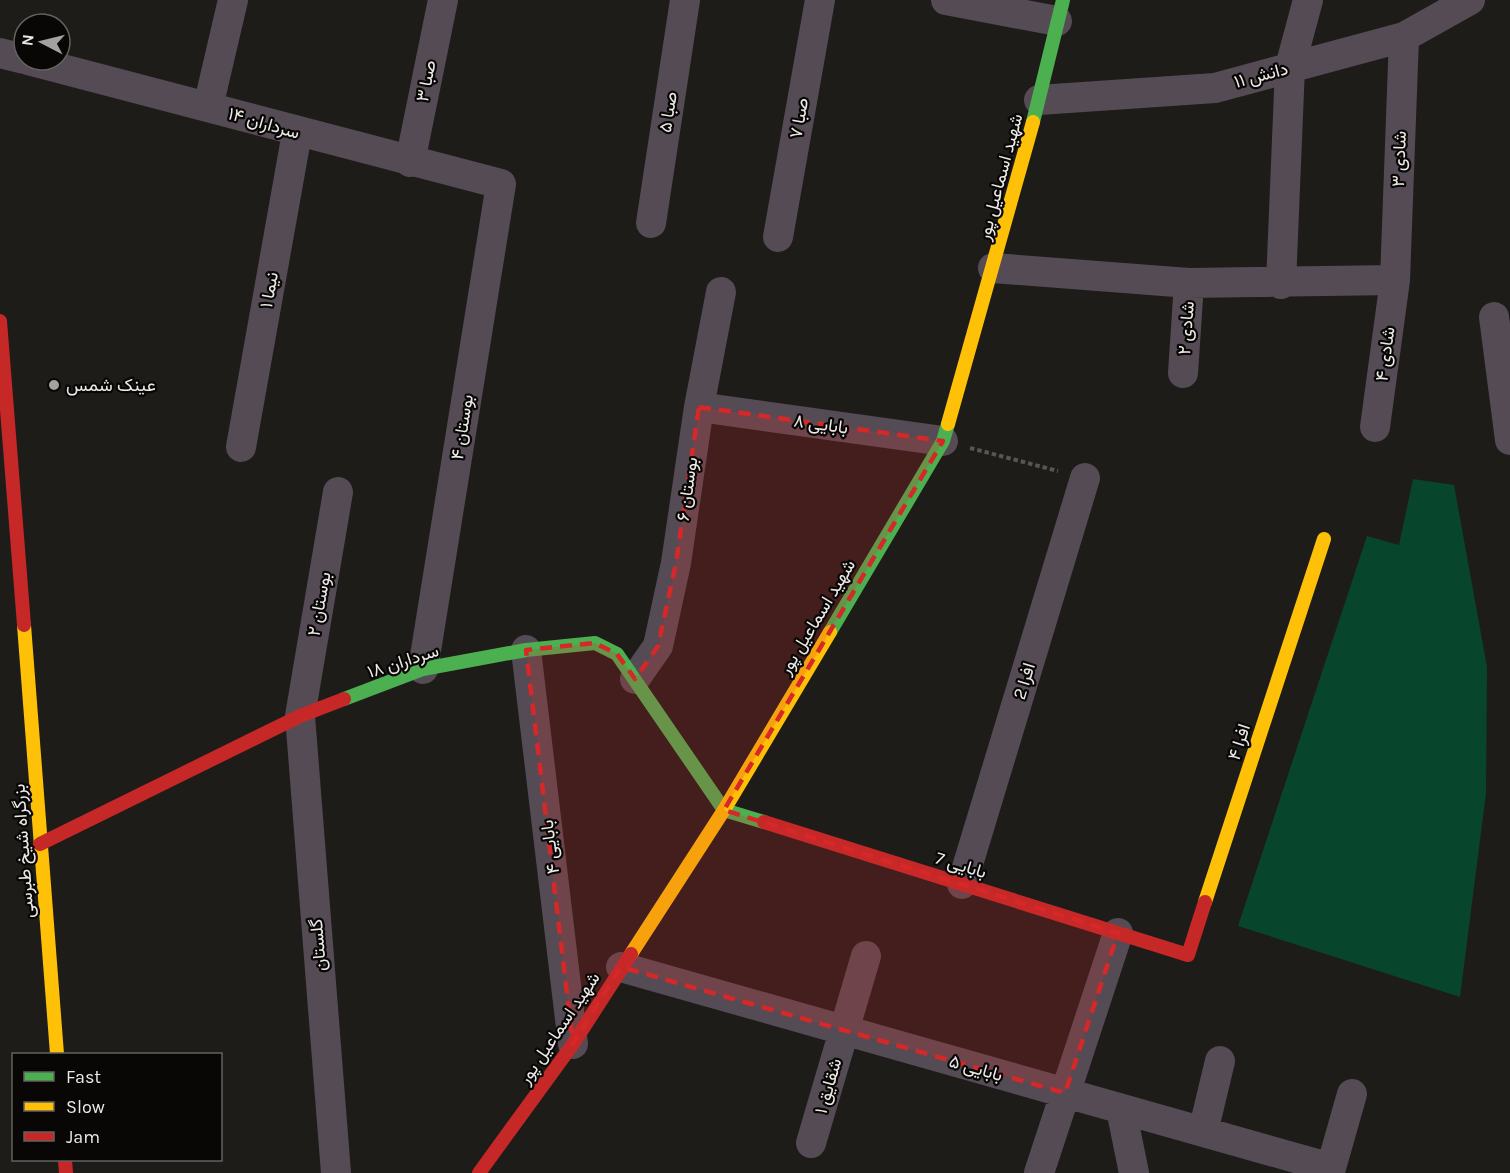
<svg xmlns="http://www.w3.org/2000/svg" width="1510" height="1173" viewBox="0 0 1510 1173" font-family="Karla,Vazirmatn,sans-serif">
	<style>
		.green { fill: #07462c }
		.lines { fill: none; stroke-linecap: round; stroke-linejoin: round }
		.path { stroke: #5a5357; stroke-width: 4; stroke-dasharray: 4.5 3; stroke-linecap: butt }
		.street { stroke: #554b54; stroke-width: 30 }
		.fast { stroke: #4caf50; stroke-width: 14 }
		.slow { stroke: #ffc107; stroke-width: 14 }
		.jam { stroke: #c62828; stroke-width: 14 }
		.marked { fill: #d62828; fill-opacity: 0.2; stroke: #d62828; stroke-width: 4.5; stroke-dasharray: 12 8; stroke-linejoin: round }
		.poi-dot { fill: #a4a29f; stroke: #080706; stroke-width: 2 }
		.labels { text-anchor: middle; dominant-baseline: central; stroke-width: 4.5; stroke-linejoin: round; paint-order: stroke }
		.street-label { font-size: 18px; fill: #eceae7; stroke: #080706 }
		.poi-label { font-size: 18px; fill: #eceae7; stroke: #080706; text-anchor: start }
	</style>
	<rect width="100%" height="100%" fill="#1e1c19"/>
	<path class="green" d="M 1413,479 L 1454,485 L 1487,667 L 1486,793 L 1460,997 L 1238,926 L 1367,536 L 1399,545 Z"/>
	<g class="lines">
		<path class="path" d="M 970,448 L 1058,471"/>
		<path class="street" d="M 946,0 L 1057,21
			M 0,53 L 24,59
			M 28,60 L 501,184 L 423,669
			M 1039,100 L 1215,88 L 1404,37 L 1470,0
			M 208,107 L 233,0
			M 410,162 L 443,0
			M 651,223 L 685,0
			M 778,237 L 820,0
			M 993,268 L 1189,283 L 1395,280
			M 1281,284 L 1290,67 L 1308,0
			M 1494,317 L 1510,440
			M 1183,373 L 1189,283
			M 699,407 L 943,441
			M 1375,427 L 1395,280 L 1404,37
			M 241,447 L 297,133
			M 526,650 L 573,1044
			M 635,679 L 658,646 L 676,563 L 699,407 L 721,292
			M 962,884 L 1085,478
			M 621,967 L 1331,1168 L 1352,1094
			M 1121,1109 L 1134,1173
			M 1203,1132 L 1220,1061
			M 811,1143 L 866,956
			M 336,1173 L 300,716 L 338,492
			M 1039,1173 L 1118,933"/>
		<path class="fast" d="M 1033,122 L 1063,0
			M 830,632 L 943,441 L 948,424
			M 344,699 L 423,669 L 526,650 L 595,643 L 617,654 L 724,810 L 764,822"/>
		<path class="slow" d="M 948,424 L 1033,122
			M 24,625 L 57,1054
			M 1205,902 L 1324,539
			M 631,954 L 724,810 L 830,632"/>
		<path class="jam" d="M 0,321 L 24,625
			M 764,822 L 1188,955 L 1205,902
			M 40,844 L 300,716 L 344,699
			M 65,1160 L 66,1173
			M 479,1173 L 573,1044 L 631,954"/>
	</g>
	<path class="marked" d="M 699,407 L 943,441 L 724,810 L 1118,933 L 1065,1093 L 621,967 L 573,1044 L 526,650 L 595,643 L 617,654 L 635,679 L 658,646 L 676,563 Z"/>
	<circle class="poi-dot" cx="54" cy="385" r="6"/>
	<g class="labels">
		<g class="street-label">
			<text transform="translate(1261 75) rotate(-15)">دانش ۱۱</text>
			<text transform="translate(426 81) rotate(-79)">صبا ۳</text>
			<text transform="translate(668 112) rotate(-81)">صبا ۵</text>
			<text transform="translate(799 118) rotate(-80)">صبا ۷</text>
			<text transform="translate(264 123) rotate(16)">سرداران ۱۴</text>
			<text transform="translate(1399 159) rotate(-88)">شادی ۳</text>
			<text transform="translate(1000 177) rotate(-75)">شهید اسماعیل پور</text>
			<text transform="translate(269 290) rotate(-80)">نیما ۱</text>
			<text transform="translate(1186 328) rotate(-86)">شادی ۲</text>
			<text transform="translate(1385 354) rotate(-82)">شادی ۴</text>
			<text transform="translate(821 424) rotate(8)">بابایی ۸</text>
			<text transform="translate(462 427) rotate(-81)">بوستان ۴</text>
			<text transform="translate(687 489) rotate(-82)">بوستان ۶</text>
			<text transform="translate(319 604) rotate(-80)">بوستان ۲</text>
			<text transform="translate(817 617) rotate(-59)">شهید اسماعیل پور</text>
			<text transform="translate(403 661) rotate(-18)">سرداران ۱۸</text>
			<text transform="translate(1024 681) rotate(-73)">افرا 2</text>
			<text transform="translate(1239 742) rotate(-72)">افرا ۴</text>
			<text transform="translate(550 847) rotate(-97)">بابایی ۴</text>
			<text transform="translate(23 851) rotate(-94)">بزرگراه شیخ طبرسی</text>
			<text transform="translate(961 865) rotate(17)">بابایی 7</text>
			<text transform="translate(318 945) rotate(-95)">گلستان</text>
			<text transform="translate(559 1028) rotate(-56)">شهید اسماعیل پور</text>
			<text transform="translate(976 1068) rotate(16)">بابایی ۵</text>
			<text transform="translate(828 1086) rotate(-74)">شقایق ۱</text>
		</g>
		<g class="poi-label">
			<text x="66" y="385">عینک شمس</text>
		</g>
	</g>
	<rect x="12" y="1053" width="210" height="108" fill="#080706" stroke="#636260" stroke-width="1.5"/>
	<rect x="24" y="1072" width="30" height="9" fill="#4caf50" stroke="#636260" stroke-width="1.5"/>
	<text x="66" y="1083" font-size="18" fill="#eceae7">Fast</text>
	<rect x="24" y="1102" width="30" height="9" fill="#ffc107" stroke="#636260" stroke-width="1.5"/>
	<text x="66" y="1113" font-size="18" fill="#eceae7">Slow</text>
	<rect x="24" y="1132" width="30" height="9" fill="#c62828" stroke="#636260" stroke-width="1.5"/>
	<text x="66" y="1143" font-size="18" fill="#eceae7">Jam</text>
	<g transform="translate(42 42) rotate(277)"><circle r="28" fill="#080706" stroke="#636260" stroke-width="1.5"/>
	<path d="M0-4.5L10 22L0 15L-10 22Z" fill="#a4a29f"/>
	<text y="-9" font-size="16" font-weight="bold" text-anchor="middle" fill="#eceae7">N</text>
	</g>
</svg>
